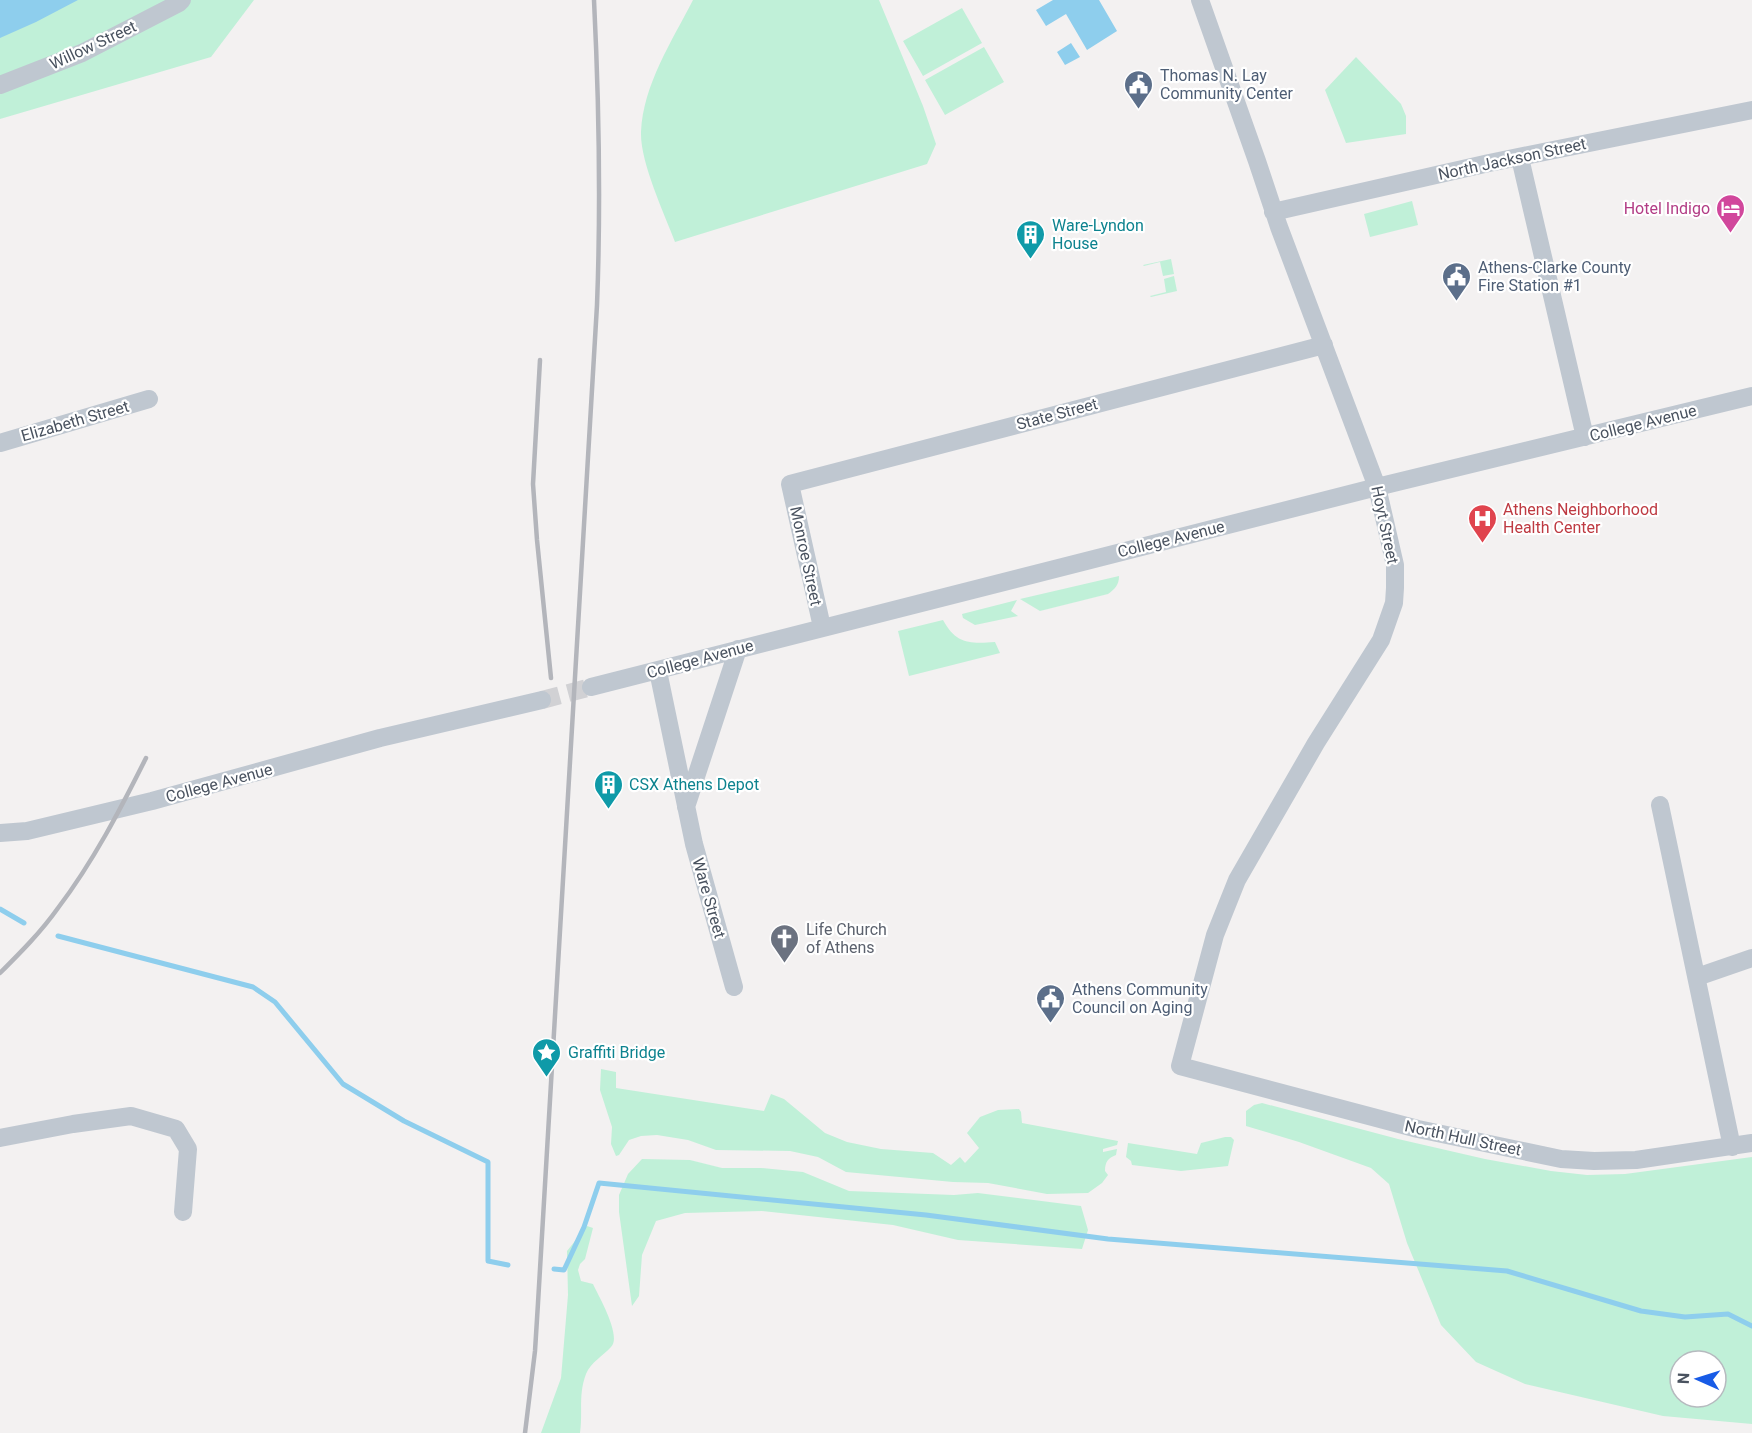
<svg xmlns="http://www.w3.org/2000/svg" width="1752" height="1433" viewBox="0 0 1752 1433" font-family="Roboto,sans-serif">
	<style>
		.green { fill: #c0f0d8; fill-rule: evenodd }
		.water { fill: #8eceed }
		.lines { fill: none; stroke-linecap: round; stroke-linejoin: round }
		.stream { stroke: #8eceed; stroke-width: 5 }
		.minor-tunnel { stroke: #d1d1d4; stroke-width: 18; stroke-dasharray: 18 9; stroke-linecap: butt }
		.minor { stroke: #bfc7d0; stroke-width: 18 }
		.rail { stroke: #b3b5bb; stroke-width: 4.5 }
		.labels { text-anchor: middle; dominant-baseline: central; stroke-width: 4.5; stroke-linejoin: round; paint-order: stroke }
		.street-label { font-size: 16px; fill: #49525f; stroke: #fff }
		.service-label { font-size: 16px; fill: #4e5e75; stroke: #fff; text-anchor: start }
		.hotel-label { font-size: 16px; fill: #b23c85; stroke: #fff; text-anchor: end }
		.culture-label { font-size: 16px; fill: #0d838f; stroke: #fff; text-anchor: start }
		.health-label { font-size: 16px; fill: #be3a42; stroke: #fff; text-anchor: start }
		.worship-label { font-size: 16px; fill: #5b616d; stroke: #fff; text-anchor: start }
	</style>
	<rect width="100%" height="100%" fill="#f3f1f1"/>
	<path class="green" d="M 0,0 L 254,0 L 211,57 L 0,119 Z
		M 693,0 L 879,0 L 923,106 L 936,144 L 927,164 L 675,242 C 664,213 640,162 641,132 C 643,85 672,41 693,0 Z
		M 962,8 L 982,43 L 923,76 L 903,41 Z
		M 984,47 L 1004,82 L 945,115 L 925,80 Z
		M 1356,57 L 1401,104 L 1406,116 L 1406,134 L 1346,143 L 1325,90 Z
		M 1412,201 L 1418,225 L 1370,237 L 1364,214 Z
		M 1171,259 L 1174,274 L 1163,276 L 1160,262 L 1144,266 L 1143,265 Z
		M 1174,276 L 1177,291 L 1151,297 L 1150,296 L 1166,292 L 1164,279 Z
		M 1119,576 C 1119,585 1115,589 1108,594 L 1040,611 L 1020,599 Z
		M 1017,600 L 1011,611 L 1018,616 L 975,625 L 963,618 L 962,614 Z
		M 943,620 C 956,644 970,644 995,642 L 1000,653 L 909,676 L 898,631 Z
		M 601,1069 L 616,1072 L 616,1088 L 764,1111 L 771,1094 L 784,1099 L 825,1133 L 847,1142 L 881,1149 L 933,1153 L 951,1165 L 960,1157 L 965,1163 L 979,1148 L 967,1133 L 980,1117 L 998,1110 L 1019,1109 L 1021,1112 L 1022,1123 L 1118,1141 L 1117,1145 L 1103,1149 L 1103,1152 L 1117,1149 L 1116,1155 C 1108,1158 1105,1162 1105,1171 L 1108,1175 L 1102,1183 L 1088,1193 L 1047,1194 L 988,1183 L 953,1182 L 846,1172 L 818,1157 L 790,1151 L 716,1150 L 688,1140 L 657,1135 L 641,1136 L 629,1140 L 619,1155 L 616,1156 L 611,1144 L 612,1127 L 600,1090 Z
		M 1262,1103 L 1398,1139 L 1485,1159 L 1551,1171 L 1587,1175 L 1625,1174 L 1752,1157 L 1752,1424 L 1663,1416 L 1525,1384 L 1476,1362 L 1441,1325 L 1407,1243 L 1389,1184 L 1371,1168 L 1299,1142 L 1246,1126 L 1246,1111 L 1254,1105 ZM 1680,1361 L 1716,1361 L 1716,1397 L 1680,1397 Z
		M 1225,1137 L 1231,1137 L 1234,1140 L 1228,1166 L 1181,1171 L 1132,1165 L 1131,1161 L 1126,1157 L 1128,1143 L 1197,1154 L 1201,1143 Z
		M 642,1159 L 690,1160 L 722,1168 L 761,1168 L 803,1172 L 849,1191 L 954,1195 L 978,1193 L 1081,1206 L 1088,1230 L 1082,1249 L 958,1240 L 893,1225 L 762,1211 L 685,1213 L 656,1221 L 642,1255 L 639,1296 L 632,1306 L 619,1212 L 619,1195 L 628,1174 Z
		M 587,1226 L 593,1228 L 585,1259 L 580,1264 L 578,1270 L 581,1281 L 593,1284 C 599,1297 622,1336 611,1347 C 603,1356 591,1362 586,1374 C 578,1395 583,1412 580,1433 L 541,1433 L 561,1378 L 568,1295 L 567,1251 Z"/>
	<path class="water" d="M 0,0 L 78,0 L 36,22 L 0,38 Z
		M 1053,0 L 1099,0 L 1117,31 L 1087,50 L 1066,14 L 1046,26 L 1036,10 Z
		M 1071,43 L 1080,57 L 1065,65 L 1057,52 Z"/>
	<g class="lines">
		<path class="stream" d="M 0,909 L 24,923
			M 58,936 L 253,987 L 275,1002 L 343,1084 L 404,1121 L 488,1162 L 488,1261 L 508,1265
			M 554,1269 L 564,1270 L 584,1227 L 599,1183 L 926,1215 L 1108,1239 L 1507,1271 L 1641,1311 L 1685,1317 L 1728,1314 L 1752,1326"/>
		<path class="minor-tunnel" d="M 542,700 L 591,687"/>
		<path class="minor" d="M 1200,0 L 1257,161 L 1279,227 L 1377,487 L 1395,565 L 1395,588 L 1394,603 L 1381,640 L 1316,743 L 1237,880 L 1215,935 L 1180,1066 L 1418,1129 L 1561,1159 L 1594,1161 L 1636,1160 L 1752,1143
			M 0,85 L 82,53 L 179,3 L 182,0
			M 1520,158 L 1585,437
			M 1273,212 L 1489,163 L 1752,110
			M 0,443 L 149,399
			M 822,627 L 790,484 L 1324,345
			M 658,671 L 694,844 L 734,987
			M 591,687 L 1377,487 L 1752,396
			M 1660,805 L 1732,1147
			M 686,807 L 738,649
			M 0,833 L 27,831 L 152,801 L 380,738 L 542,700
			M 1697,977 L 1752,958
			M 0,1138 L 73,1124 L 131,1116 L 176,1129 L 188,1149 L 183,1212"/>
		<path class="rail" d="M 540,360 L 533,484 L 537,540 L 551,678
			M 0,973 C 21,952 41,932 58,908 C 93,862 120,810 146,758
			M 525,1433 L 535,1351 L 538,1303 L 597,305 C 601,202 599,102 594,0"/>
	</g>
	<defs>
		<symbol id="civic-pin" viewBox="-11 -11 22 30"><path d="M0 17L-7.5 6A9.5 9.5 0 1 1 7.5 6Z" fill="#5c6f8a" stroke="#fff"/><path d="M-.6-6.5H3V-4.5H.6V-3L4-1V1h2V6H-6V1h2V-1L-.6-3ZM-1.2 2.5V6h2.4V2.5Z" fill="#fff"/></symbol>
		<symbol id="hotel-pin" viewBox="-11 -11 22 30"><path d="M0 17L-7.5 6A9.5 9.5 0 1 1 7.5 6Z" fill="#d1479c" stroke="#fff"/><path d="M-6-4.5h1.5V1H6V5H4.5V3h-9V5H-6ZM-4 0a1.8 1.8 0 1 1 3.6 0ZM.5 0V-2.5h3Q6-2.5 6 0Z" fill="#fff"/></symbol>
		<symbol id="building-pin" viewBox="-11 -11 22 30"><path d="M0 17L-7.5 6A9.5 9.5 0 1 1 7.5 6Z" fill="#0f9aa8" stroke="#fff"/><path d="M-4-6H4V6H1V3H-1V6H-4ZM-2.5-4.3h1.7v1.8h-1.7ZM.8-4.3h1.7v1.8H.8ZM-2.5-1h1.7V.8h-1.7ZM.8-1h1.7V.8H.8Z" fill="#fff"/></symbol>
		<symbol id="hospital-pin" viewBox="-11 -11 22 30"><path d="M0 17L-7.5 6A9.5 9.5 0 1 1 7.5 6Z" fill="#e0444e" stroke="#fff"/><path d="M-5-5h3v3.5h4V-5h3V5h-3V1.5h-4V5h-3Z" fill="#fff"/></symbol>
		<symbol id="church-pin" viewBox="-11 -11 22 30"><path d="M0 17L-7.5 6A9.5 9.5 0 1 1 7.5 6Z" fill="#6b7280" stroke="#fff"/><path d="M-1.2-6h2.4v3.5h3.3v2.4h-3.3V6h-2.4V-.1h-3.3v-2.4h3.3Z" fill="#fff"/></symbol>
		<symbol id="sight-pin" viewBox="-11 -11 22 30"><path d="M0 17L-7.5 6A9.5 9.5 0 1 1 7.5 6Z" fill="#0f9aa8" stroke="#fff"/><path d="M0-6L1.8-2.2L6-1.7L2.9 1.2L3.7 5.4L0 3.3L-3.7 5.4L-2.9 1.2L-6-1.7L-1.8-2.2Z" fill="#fff"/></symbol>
	</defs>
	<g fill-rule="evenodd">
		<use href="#civic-pin" x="1122" y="68" width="33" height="45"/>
		<use href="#hotel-pin" x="1714" y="192" width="33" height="45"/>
		<use href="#building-pin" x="1014" y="218" width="33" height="45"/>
		<use href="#civic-pin" x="1440" y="260" width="33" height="45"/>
		<use href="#hospital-pin" x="1466" y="502" width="33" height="45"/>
		<use href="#building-pin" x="592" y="768" width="33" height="45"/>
		<use href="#church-pin" x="768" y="922" width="33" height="45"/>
		<use href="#civic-pin" x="1034" y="982" width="33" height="45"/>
		<use href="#sight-pin" x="530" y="1036" width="33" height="45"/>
	</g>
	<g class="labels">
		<g class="street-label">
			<text transform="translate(93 45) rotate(-25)">Willow Street</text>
			<text transform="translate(1512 159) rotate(-12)">North Jackson Street</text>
			<text transform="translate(1057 414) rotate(-15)">State Street</text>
			<text transform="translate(75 421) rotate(-16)">Elizabeth Street</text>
			<text transform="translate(1643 423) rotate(-14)">College Avenue</text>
			<text transform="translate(1385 525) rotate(78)">Hoyt Street</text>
			<text transform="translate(1171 539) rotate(-14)">College Avenue</text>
			<text transform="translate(806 556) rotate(78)">Monroe Street</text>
			<text transform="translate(700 659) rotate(-15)">College Avenue</text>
			<text transform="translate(219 783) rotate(-15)">College Avenue</text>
			<text transform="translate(709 898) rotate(74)">Ware Street</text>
			<text transform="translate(1463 1138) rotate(12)">North Hull Street</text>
		</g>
		<g class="service-label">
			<text x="1160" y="75">Thomas N. Lay<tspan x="1160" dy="18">Community Center</tspan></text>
			<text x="1478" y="267">Athens-Clarke County<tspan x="1478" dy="18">Fire Station #1</tspan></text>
			<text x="1072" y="989">Athens Community<tspan x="1072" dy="18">Council on Aging</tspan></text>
		</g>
		<g class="hotel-label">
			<text x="1710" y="208">Hotel Indigo</text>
		</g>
		<g class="culture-label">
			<text x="1052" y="225">Ware-Lyndon<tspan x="1052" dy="18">House</tspan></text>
			<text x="629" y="784">CSX Athens Depot</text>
			<text x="568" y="1052">Graffiti Bridge</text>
		</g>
		<g class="health-label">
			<text x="1503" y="509">Athens Neighborhood<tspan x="1503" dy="18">Health Center</tspan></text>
		</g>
		<g class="worship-label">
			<text x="806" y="929">Life Church<tspan x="806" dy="18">of Athens</tspan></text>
		</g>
	</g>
	<g transform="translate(1698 1379) rotate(273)"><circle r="28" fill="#ffffff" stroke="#b6babf" stroke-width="1.5"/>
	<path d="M0-4.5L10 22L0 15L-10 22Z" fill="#185be6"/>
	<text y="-9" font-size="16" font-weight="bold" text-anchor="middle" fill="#49525f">N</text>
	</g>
</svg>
